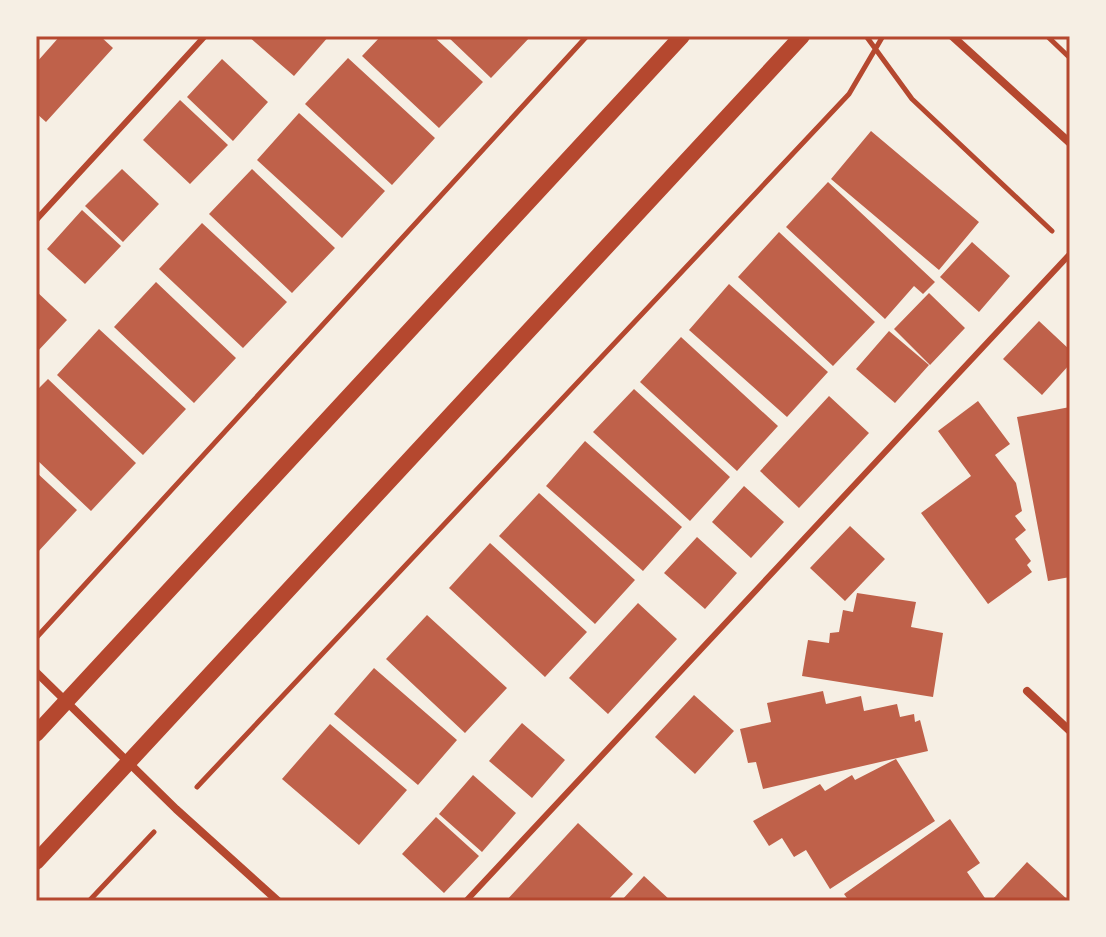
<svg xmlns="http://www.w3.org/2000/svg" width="1106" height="937" viewBox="0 0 1106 937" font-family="'Work Sans',sans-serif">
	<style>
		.building { fill: #bf614a }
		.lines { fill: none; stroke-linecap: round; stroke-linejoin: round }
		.path { stroke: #b5482f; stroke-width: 5 }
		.service { stroke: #b5482f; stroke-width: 6 }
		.minor { stroke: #b5482f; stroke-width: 8 }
		.secondary { stroke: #b5482f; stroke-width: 16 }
		.neatline { fill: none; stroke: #b5482f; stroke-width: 3 }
	</style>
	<rect width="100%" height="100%" fill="#f6efe4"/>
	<path class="building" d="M 60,36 L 100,36 L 113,48 L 46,122 L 36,113 L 36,63 Z
		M 248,36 L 329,36 L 294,76 Z
		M 381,36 L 433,36 L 483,82 L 439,128 L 362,56 Z
		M 447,36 L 531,36 L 491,78 Z
		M 348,58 L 435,138 L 392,185 L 305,104 Z
		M 222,59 L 268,102 L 233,141 L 187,97 Z
		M 180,100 L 228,145 L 190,184 L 143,140 Z
		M 299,113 L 385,191 L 342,238 L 257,160 Z
		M 871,131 L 979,222 L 939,270 L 831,179 Z
		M 122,169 L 159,204 L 123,242 L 85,206 Z
		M 252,169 L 335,248 L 292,293 L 209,214 Z
		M 828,182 L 935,282 L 923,294 L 914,286 L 885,319 L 786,227 Z
		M 82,210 L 121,246 L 85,284 L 47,249 Z
		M 202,223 L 287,302 L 243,348 L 159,269 Z
		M 779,232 L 875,322 L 833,366 L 738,277 Z
		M 972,242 L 1010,276 L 979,312 L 940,277 Z
		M 156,282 L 236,358 L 194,403 L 114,327 Z
		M 729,284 L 828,372 L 787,417 L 689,330 Z
		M 36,291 L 67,320 L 36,353 Z
		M 929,293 L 965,328 L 930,365 L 894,329 Z
		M 1039,321 L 1070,350 L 1070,364 L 1042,395 L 1003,359 Z
		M 99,329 L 186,409 L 143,455 L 57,375 Z
		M 889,331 L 929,365 L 895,403 L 856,369 Z
		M 681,337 L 778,426 L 737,471 L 640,382 Z
		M 48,379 L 136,463 L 91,511 L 36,459 L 36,391 Z
		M 634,389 L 730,477 L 690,521 L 593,432 Z
		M 829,396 L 869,433 L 799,508 L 760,471 Z
		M 978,401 L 1010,444 L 995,455 L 1016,483 L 1022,511 L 1015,516 L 1026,530 L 1015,539 L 1031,561 L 1027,565 L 1032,572 L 988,604 L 921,513 L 971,476 L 938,431 Z
		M 1070,407 L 1070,577 L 1048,581 L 1017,417 Z
		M 585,441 L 682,527 L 643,571 L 546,486 Z
		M 36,472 L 77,510 L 36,554 Z
		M 744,486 L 784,522 L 751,558 L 712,522 Z
		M 539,493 L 635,580 L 595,624 L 499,536 Z
		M 850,526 L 885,559 L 845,601 L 810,568 Z
		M 697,537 L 737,573 L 705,609 L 664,573 Z
		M 490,543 L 587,632 L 545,677 L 449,588 Z
		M 857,593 L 916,602 L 911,627 L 943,633 L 933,697 L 802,676 L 808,640 L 829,643 L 830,633 L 839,632 L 843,610 L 853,612 Z
		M 638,603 L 677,639 L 608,714 L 569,678 Z
		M 427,615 L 507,688 L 465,733 L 386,659 Z
		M 374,668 L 457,740 L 418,785 L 334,714 Z
		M 823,691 L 826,704 L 861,696 L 864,711 L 897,704 L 900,717 L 914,714 L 915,722 L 920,720 L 928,751 L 763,789 L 756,762 L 748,763 L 740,729 L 771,722 L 767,703 Z
		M 694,695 L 734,731 L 695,774 L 655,737 Z
		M 522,723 L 565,760 L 532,798 L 489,761 Z
		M 330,724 L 407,790 L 359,845 L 282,779 Z
		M 896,759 L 935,821 L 830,889 L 806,850 L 794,857 L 782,838 L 769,846 L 753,821 L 820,784 L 825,791 L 852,775 L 855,780 Z
		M 473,775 L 516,813 L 482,852 L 439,814 Z
		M 436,817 L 479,856 L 444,893 L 402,854 Z
		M 950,819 L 980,863 L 967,872 L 987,901 L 849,901 L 844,894 Z
		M 578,823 L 633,874 L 607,901 L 506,901 Z
		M 1027,862 L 1069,901 L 991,901 Z
		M 644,876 L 671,901 L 621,901 Z"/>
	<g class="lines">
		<path class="path" d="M 866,36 L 912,99 L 1052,231
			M 1047,36 L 1070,58
			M 36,638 L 587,36
			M 197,787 L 849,94 L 883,36
			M 89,901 L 154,832"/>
		<path class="service" d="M 36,220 L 205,36
			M 466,901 L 1070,254"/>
		<path class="minor" d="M 952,36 L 1070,143
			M 36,672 L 176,809 L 278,901
			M 1027,691 L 1070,731"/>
		<path class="secondary" d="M 36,734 L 682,36
			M 36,862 L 802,36"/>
	</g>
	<rect width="1106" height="937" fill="none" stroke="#f6efe4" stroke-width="76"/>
	<rect x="38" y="38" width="1030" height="861" class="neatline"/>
</svg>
